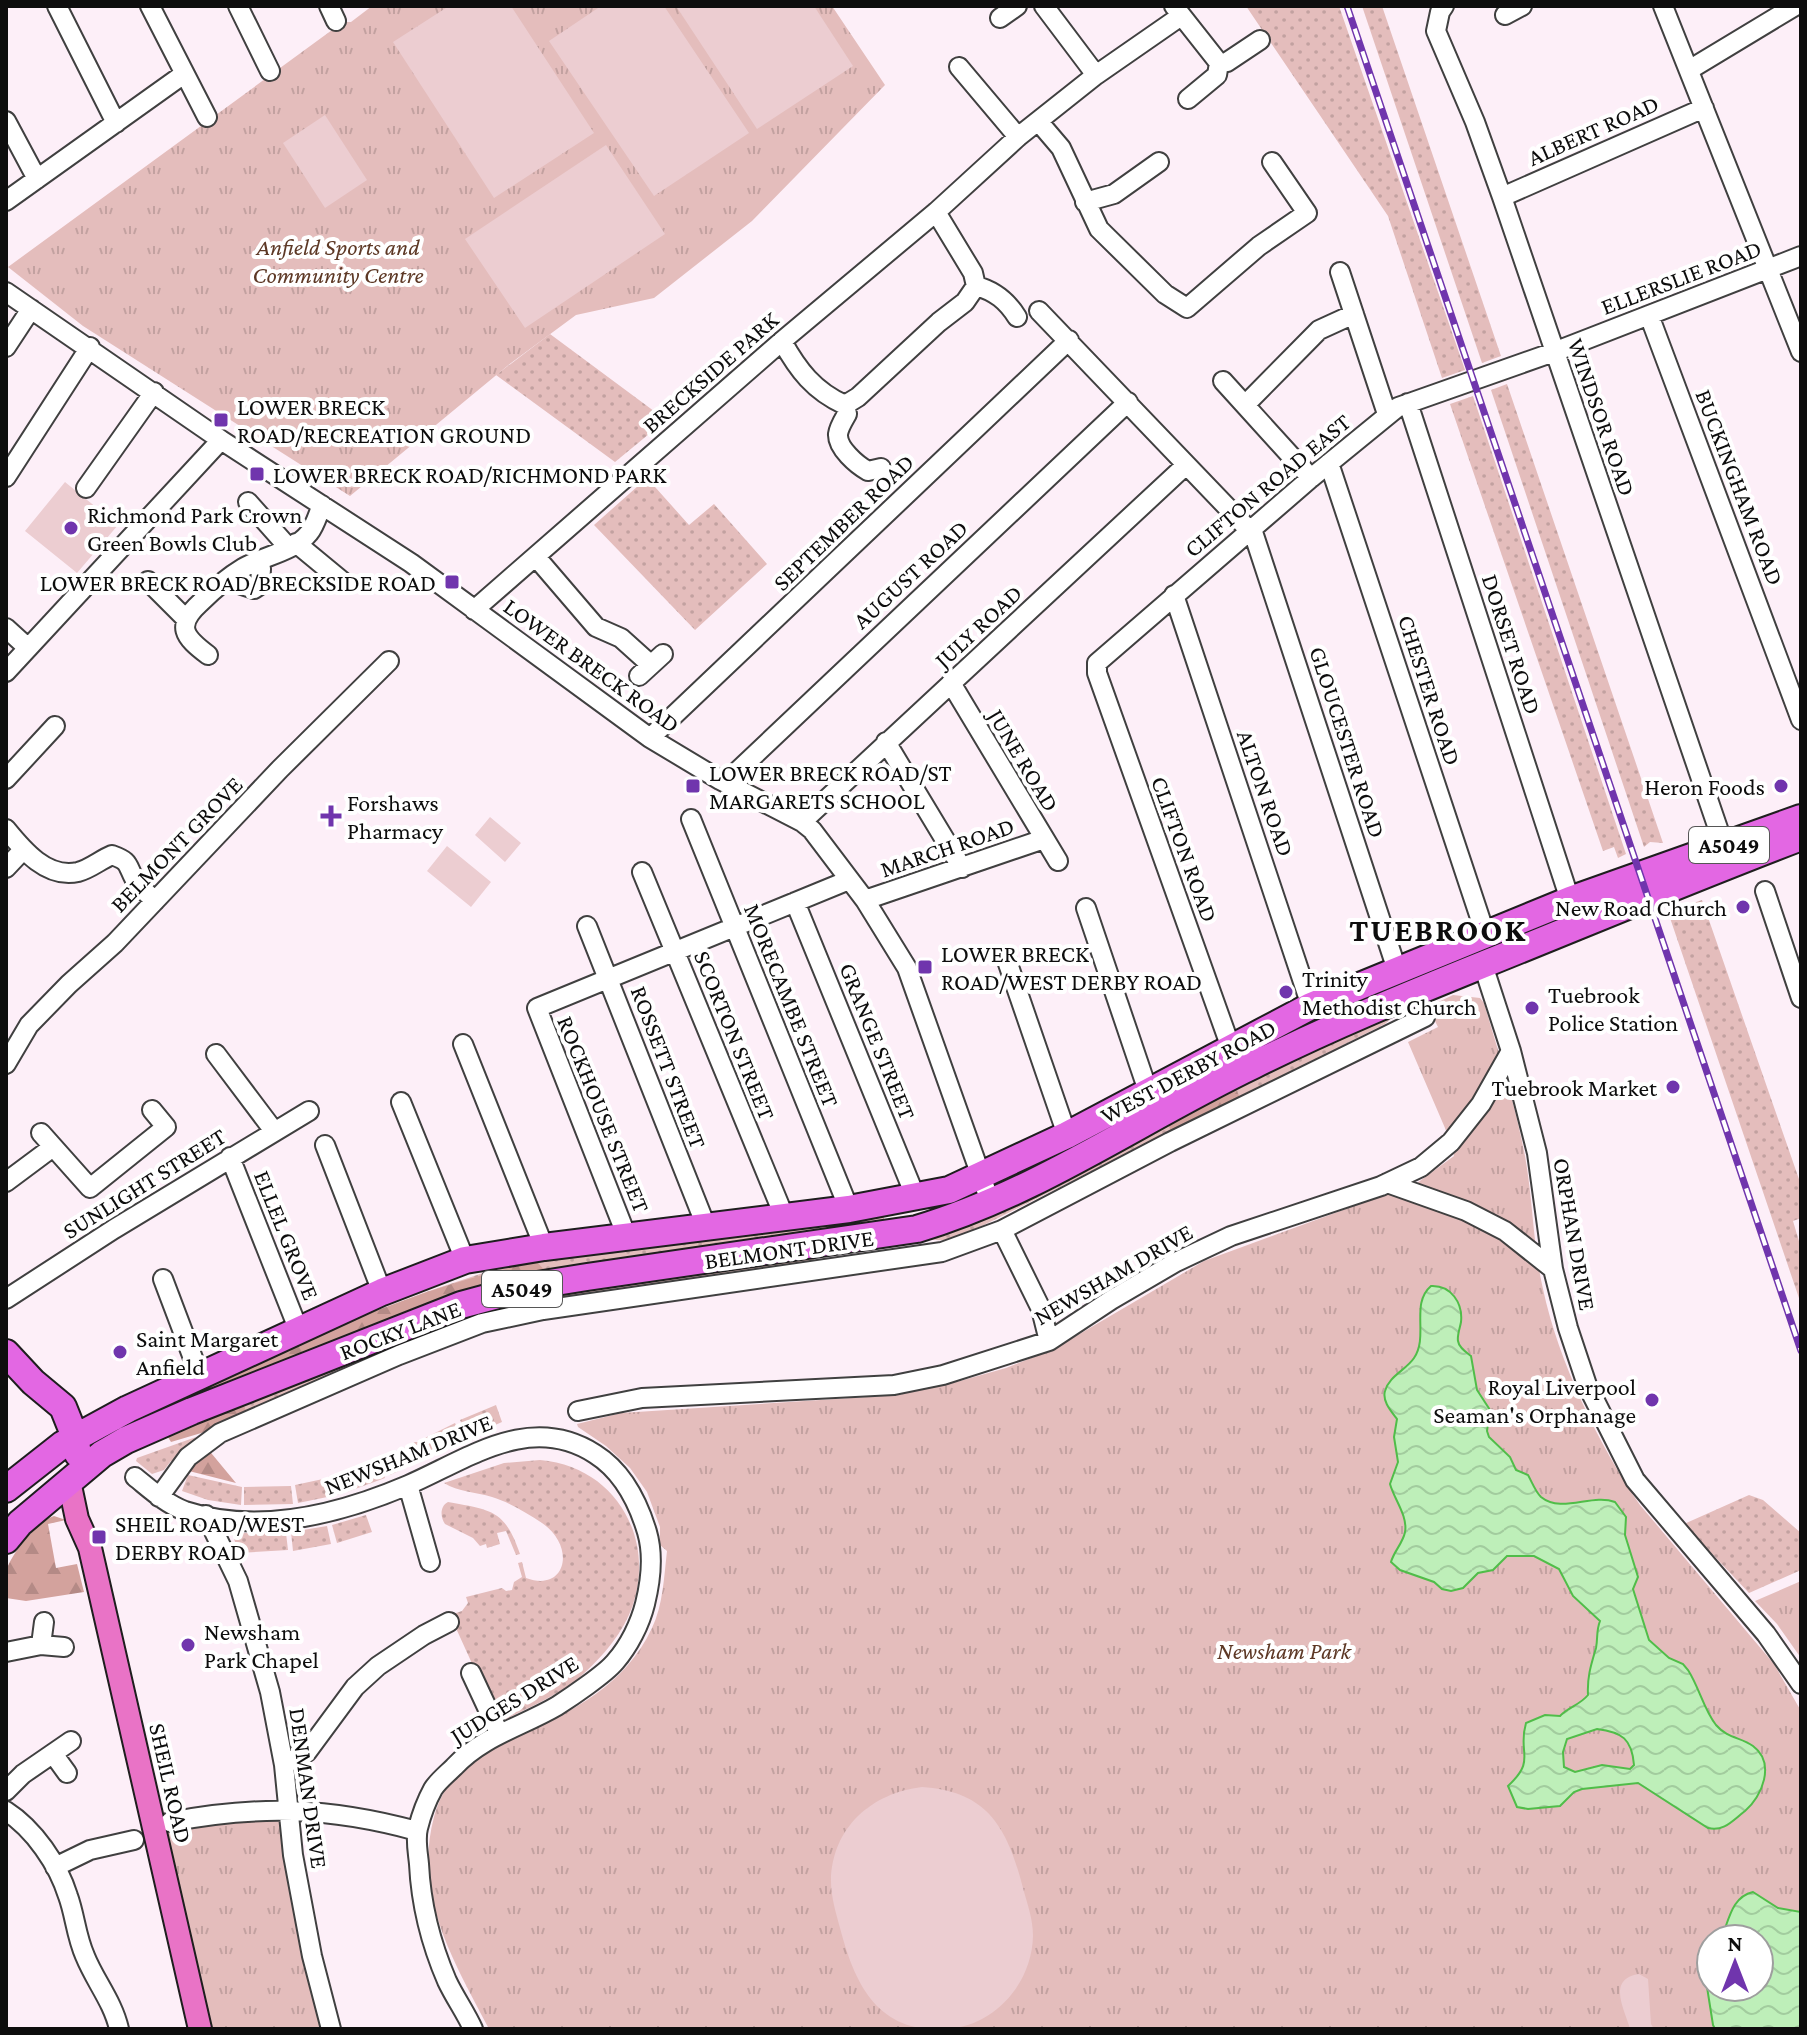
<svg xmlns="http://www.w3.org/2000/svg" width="1807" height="2035" viewBox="0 0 1807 2035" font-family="'Crimson Pro',serif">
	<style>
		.grass { fill: url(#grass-dots) }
		.forest { fill: url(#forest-firs) }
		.park { fill: url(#park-tufts); fill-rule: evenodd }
		.pitch { fill: #eccdd1 }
		.water { fill: url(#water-waves); stroke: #50bd49; stroke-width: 2; fill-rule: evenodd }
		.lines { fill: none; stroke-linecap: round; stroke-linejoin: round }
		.minor-casing { stroke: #404040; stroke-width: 22 }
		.major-casing { stroke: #1e1e1e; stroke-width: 26 }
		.highway-casing { stroke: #1e1e1e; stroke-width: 30 }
		.minor { stroke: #fff; stroke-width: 18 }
		.major { stroke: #e973c6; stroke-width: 22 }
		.highway { stroke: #e367e3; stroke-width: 26 }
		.rail-casing { stroke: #7035ad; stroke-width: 7 }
		.rail { stroke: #fff; stroke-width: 4; stroke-dasharray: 12; stroke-linecap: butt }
		.poi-dot { fill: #7035ad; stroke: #fff; stroke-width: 3 }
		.labels { text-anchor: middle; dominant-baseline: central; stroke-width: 8; stroke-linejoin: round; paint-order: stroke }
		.shield { fill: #fff; stroke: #565656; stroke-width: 2 }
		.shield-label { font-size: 22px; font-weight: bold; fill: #0d0d0d }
		.street-label { font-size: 24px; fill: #0d0d0d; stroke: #fff }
		.park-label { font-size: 24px; font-style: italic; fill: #5d3825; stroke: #fff }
		.poi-label { font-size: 24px; fill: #0d0d0d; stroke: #fff; text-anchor: start }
		.district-label { font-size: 32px; font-weight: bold; letter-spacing: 2px; fill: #0d0d0d; stroke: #fff }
	</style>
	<defs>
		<pattern id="grass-dots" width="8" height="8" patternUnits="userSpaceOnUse" patternTransform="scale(2)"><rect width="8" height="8" fill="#e4bdbc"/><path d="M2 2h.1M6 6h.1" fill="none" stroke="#c2a1a0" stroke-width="1.8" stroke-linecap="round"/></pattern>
		<pattern id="forest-firs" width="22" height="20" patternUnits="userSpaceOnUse" patternTransform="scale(2)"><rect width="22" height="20" fill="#d3a29d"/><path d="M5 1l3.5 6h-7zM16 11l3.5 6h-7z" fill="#b48a86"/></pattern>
		<pattern id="park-tufts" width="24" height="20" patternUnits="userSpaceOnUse" patternTransform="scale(2)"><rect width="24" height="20" fill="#e4bdbc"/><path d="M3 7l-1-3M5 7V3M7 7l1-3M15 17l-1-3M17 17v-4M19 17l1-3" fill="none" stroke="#c2a1a0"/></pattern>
		<pattern id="water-waves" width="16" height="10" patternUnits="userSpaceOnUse" patternTransform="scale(2)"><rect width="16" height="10" fill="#beefb9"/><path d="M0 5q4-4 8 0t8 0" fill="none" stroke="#a2cc9e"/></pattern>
	</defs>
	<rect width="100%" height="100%" fill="#fdeff8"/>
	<path class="grass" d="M 1246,6 L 1339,6 L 1465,370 L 1442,378 L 1388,216 Z
		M 1362,6 L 1382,6 L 1501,356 L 1482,363 Z
		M 550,334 L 666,420 L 615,462 L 496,375 Z
		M 1507,384 L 1663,843 L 1650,842 L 1644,847 L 1491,390 Z
		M 1473,396 L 1626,854 L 1618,858 L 1614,847 L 1603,851 L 1450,404 Z
		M 647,478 L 689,525 L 714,504 L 767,564 L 695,630 L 594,525 Z
		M 1702,900 L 1801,1185 L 1801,1218 L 1793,1221 L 1801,1248 L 1801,1304 L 1668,912 Z
		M 1398,1012 L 1385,1024 L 984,1225 C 958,1236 947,1247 919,1235 L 1171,1115 Z
		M 883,1215 L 886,1226 L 607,1267 L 144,1423 L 137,1411 L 423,1293 L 486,1272 L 548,1260 Z
		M 776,1257 L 814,1258 L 815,1264 L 500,1309 L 467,1319 L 247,1412 L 242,1401 L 499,1301 Z
		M 496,1405 L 502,1422 L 468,1437 L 460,1420 Z
		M 455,1423 L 463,1440 L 430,1456 L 421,1440 Z
		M 196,1437 L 175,1463 L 171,1461 L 164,1470 L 152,1474 L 136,1461 L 137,1458 Z
		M 415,1442 L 418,1442 L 425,1459 L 390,1475 L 384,1459 Z
		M 540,1460 C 632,1468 669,1571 612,1643 C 603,1655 590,1668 579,1678 C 561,1694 521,1711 499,1723 L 450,1615 L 462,1611 L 468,1603 L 466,1597 L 502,1588 L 506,1591 L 512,1590 L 514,1582 L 522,1577 L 518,1563 L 522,1562 L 526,1578 C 567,1593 576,1546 542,1523 C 527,1513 509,1502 492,1497 C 476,1492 458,1492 444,1483 L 504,1463 Z
		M 379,1461 L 385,1478 L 347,1492 L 342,1475 Z
		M 188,1475 L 242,1487 L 241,1505 L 208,1500 L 182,1491 Z
		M 337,1476 L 342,1494 L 298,1503 L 295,1485 Z
		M 291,1486 L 293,1504 L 244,1505 L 244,1487 Z
		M 1749,1495 L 1763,1500 L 1801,1533 L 1801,1570 L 1749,1593 L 1684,1524 Z
		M 448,1502 C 492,1510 505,1510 520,1554 L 516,1555 L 506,1531 L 497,1533 L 500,1544 L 487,1548 L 486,1544 L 480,1546 L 473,1538 L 445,1524 C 440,1517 440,1506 448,1502 Z
		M 366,1515 L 372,1532 L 337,1543 L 332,1525 Z
		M 327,1526 L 331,1544 L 293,1551 L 291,1532 Z
		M 240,1533 L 286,1533 L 288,1550 L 239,1553 L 234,1539 Z"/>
	<path class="forest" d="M 1232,1083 L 1240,1097 L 1171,1132 L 1166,1118 Z
		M 537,1262 L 550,1276 L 185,1404 L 188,1389 C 302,1343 415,1286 537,1262 Z
		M 242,1401 L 247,1412 L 208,1431 L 171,1442 L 166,1434 Z
		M 207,1448 L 236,1483 L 185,1470 Z
		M 54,1516 L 66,1520 L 48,1524 L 56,1568 L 77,1564 L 84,1592 L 26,1601 L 6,1598 C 6,1590 4,1580 6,1572 C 10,1555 37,1521 54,1516 Z"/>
	<path class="park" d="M 372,6 L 832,6 L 885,85 L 752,221 L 654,298 L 576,315 L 511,363 L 350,496 L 83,326 L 8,267 L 343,22 L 351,22 Z
		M 1453,995 L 1480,998 L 1484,1003 C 1499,1054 1515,1104 1525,1156 C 1533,1200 1533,1246 1543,1289 C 1558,1360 1599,1446 1640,1505 L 1774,1664 L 1801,1711 L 1801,2029 L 489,2029 C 454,1962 413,1895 434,1817 C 440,1794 454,1772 474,1758 C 486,1749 504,1743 518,1736 C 572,1711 625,1686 652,1628 C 663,1605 664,1577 667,1551 L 660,1545 L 660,1527 L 647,1492 L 630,1468 L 606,1446 L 578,1427 L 577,1424 L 621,1413 L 898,1395 L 960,1381 L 1006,1368 L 1054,1349 L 1204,1261 L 1417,1183 L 1454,1156 L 1451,1142 L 1408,1042 L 1438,1027 L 1428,1007 ZM 1711,1939 L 1759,1939 L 1759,1987 L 1711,1987 Z
		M 1801,1581 L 1801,1658 L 1777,1624 L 1755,1601 Z
		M 289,1810 L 331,2029 L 200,2029 L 154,1824 Z"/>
	<path class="pitch" d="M 449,6 L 511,6 L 594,133 L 494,198 L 393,42 Z
		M 601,6 L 664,6 L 749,133 L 654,196 L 549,41 Z
		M 676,6 L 814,6 L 853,66 L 757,129 Z
		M 325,115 L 367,180 L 325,208 L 283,143 Z
		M 606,145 L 665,234 L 525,328 L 465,239 Z
		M 65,482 L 118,525 L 77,573 L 25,531 Z
		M 490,817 L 521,843 L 505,862 L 475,835 Z
		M 447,846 L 491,882 L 471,907 L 427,871 Z
		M 922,1787 C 989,1791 1008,1830 1023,1888 C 1027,1903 1033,1919 1033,1936 C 1032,1983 995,2026 947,2029 C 878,2034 855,1985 840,1928 C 836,1913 831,1897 831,1881 C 832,1827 872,1793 922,1787 Z
		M 1639,1974 L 1648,1979 L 1651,2024 L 1654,2029 L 1630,2029 C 1625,2010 1606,1979 1639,1974 Z"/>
	<path class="water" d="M 1431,1286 C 1451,1285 1463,1303 1461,1322 C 1460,1328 1457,1335 1458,1341 C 1459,1348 1466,1352 1471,1356 L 1477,1390 L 1490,1410 L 1487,1431 L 1489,1437 L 1510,1457 L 1516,1470 L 1528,1475 C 1532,1482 1535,1491 1541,1497 C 1562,1514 1592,1493 1615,1502 L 1626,1517 L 1625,1535 L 1638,1577 L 1633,1589 L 1649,1640 L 1669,1658 L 1683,1664 L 1688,1670 C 1699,1687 1704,1710 1716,1725 C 1728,1739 1741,1737 1753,1746 C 1776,1763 1762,1797 1745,1811 C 1733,1820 1724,1832 1708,1828 L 1638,1783 L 1582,1789 L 1574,1792 L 1560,1806 L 1528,1809 L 1517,1807 L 1508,1786 C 1537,1759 1517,1754 1526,1723 L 1545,1715 L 1560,1716 C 1568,1707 1580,1705 1588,1695 C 1587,1677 1591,1665 1596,1648 C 1598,1638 1596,1631 1600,1621 L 1573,1596 L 1559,1569 L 1534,1556 L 1507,1556 L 1493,1570 L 1478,1573 L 1463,1588 L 1451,1591 L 1442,1589 L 1434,1582 L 1400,1570 L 1391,1562 C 1394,1551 1403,1543 1405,1532 C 1408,1516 1394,1499 1390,1484 L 1398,1462 L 1394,1437 L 1397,1419 C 1391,1411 1382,1401 1385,1391 C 1389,1376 1406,1370 1414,1358 C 1429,1336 1410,1304 1431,1286 ZM 1597,1729 C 1622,1732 1632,1739 1634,1765 L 1630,1769 L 1602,1765 L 1575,1772 L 1564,1767 L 1563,1752 L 1567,1739 Z
		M 1753,1892 L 1778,1908 L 1801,1912 L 1801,2029 L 1715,2029 L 1713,2025 L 1707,1987 L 1711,1972 L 1711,1987 L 1759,1987 L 1759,1939 L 1721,1939 C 1729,1921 1731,1897 1753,1892 Z"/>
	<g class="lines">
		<defs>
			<path id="minor" d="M 57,6 L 116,123
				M 150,6 L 207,117
				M 238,6 L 270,71
				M 329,6 L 336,21
				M 1044,6 L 1096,75
				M 1174,6 L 1219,63
				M 1444,6 L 1440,12 L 1436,31 L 1475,122 L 1502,197 L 1724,846
				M 1663,6 L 1801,352
				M 1505,15 L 1522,6
				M 1000,18 L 1017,6
				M 959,67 L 1018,137
				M 1689,70 L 1795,6
				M 1188,99 L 1217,75 L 1219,63 L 1227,62 L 1260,40
				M 6,121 L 37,179
				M 1038,121 L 1061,148 L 1099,229 L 1165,294 L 1187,308 L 1259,246 L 1307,213 L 1272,162
				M 1502,197 L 1704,108
				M 6,201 L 184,74
				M 1085,202 L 1114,194 L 1159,162
				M 1340,272 L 1387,414
				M 976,286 C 995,291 1007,301 1017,317
				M 6,292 L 221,440 L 411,563 L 650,738 L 720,780 L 802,822 L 812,830 L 865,900 L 907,968 L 991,1204
				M 1039,311 L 1250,531
				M 1649,315 L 1801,720
				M 782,341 C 798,370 814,391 845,405 L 858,397 L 939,322 L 965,302 L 976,286 L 973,273 L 936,212
				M 6,347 L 31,309
				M 1223,381 L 1311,478
				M 1408,403 L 1570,900
				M 845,405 L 847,414 C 843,421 839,427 838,434 C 837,448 857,465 868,471 L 881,468
				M 1245,405 L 1319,330 L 1354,314
				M 1329,463 L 1485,933
				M 6,477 L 90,347
				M 86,488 L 154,392
				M 248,502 L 288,547
				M 1252,529 L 1397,970
				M 296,543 L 342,581
				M 536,557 L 596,627 L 621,638 L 651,665
				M 233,576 L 239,584 L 254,589 L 260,585 L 261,569 L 259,561
				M 148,581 L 186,619
				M 1174,595 L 1311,1006
				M 474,610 L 782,341 L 936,212 L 1018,137 L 1096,75 L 1181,16
				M 6,628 L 28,648
				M 208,655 C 184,637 175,626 200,603 C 213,590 228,577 243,568 C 263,556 294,552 309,533 C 315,526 318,514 322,505
				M 6,672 L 221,440
				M 639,676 L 663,654
				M 951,683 L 1058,861
				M 650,738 L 1069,340
				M 886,742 L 962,868
				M 6,779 L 55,726
				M 726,782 L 1128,402
				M 691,819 L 849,1209
				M 802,822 L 1186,465
				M 6,829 C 23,850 47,879 78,872 C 90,869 100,860 112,855 C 131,862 126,864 135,880 C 139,887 149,895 155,901
				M 6,868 L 23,850
				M 642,872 L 784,1216
				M 1765,891 L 1801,998
				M 865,900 L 1044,839
				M 795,902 L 916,1198
				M 1086,908 L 1148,1091
				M 587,926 L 706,1226
				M 1005,955 L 1067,1135
				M 1483,965 L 1511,1051 L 1537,1153 L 1553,1269 L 1568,1328 L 1587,1385 L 1635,1480 L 1766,1634 L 1801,1684
				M 463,1044 L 544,1247
				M 1231,1048 L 1097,673 L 1097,663 L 1311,478 L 1398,407 L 1554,352 L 1801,256
				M 216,1054 L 274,1131
				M 6,1064 L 29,1025 L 69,984 L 115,943 L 280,769 L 389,661
				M 401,1102 L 465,1260
				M 41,1133 L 90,1188 L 166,1127 L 152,1110
				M 325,1145 L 382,1292
				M 230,1157 L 299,1331
				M 6,1182 L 53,1147
				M 1387,1183 L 1466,1211 L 1505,1231 L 1553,1269
				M 1002,1230 L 1041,1309 L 1049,1341
				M 627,1237 L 537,1008 L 849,880
				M 163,1279 L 199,1374
				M 6,1299 L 114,1229 L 309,1111
				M 578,1411 L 642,1398 L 894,1385 L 943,1375 L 1049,1341 L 1111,1300 L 1176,1262 L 1231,1236 L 1381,1186 L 1421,1167 L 1451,1142 L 1481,1104 L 1511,1051
				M 135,1477 C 150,1489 166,1504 185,1511 C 258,1535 340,1514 408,1485 C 468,1459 530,1412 595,1454 C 622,1471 638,1502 647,1532 C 654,1556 651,1580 645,1604 C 640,1624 629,1646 615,1662 C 605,1674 571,1697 557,1706 C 521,1727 483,1736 454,1767 C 447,1774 438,1781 433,1789 C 427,1800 421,1816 418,1828 C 415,1839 418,1853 419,1864 C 421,1905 431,1944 447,1981 C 455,1998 466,2013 473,2029
				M 408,1485 L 430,1562
				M 159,1497 L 188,1457 L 220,1433 L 399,1355 L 482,1323 L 543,1310 L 942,1252 L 1002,1230 L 1170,1142 L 1425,1017
				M 206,1515 L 238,1581 L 270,1692 L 284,1765 L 293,1855 L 312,1956 L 331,2029
				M 44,1622 L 41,1645 L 64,1647
				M 6,1652 L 41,1645
				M 471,1673 L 499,1733
				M 54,1755 L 67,1773
				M 284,1765 L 307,1752 L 355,1687 L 378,1666 L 424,1635 L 449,1622
				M 6,1791 L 23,1774 L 71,1741
				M 6,1811 C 34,1829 58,1864 68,1896 C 75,1915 76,1936 85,1956 C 95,1981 113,2002 119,2029
				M 170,1822 C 258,1805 329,1807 417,1831
				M 55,1867 L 90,1850 L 134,1840"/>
			<path id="major" d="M 69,1481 L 77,1519 L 90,1548 L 200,2029"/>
			<path id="highway" d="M 6,1353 L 33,1382 L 63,1407 L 75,1437 L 78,1454
				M 6,1489 L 62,1445 L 128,1409 L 382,1292 L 465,1260 L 544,1247 L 849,1209 L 949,1190 L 1067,1135 L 1311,1006 L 1570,900 L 1801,818
				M 6,1540 L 20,1523 L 102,1454 L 126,1440 L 192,1411 L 461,1305 L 531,1286 L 587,1277 L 917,1229 C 1038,1193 1141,1119 1254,1065 C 1330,1027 1408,995 1487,963 C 1591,921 1696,877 1801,837"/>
		</defs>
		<use href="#minor" class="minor-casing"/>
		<use href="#major" class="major-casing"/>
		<use href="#highway" class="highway-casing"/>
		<use href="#minor" class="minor"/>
		<use href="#major" class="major"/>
		<use href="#highway" class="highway"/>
		<defs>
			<path id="rail" d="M 1347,6 L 1801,1351"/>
		</defs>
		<use href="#rail" class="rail-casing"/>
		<use href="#rail" class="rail"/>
	</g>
	<g class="poi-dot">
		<rect x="213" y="412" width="16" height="16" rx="4"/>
		<rect x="249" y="466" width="16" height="16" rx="4"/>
		<circle cx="71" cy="528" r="8"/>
		<rect x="444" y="574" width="16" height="16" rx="4"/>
		<rect x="685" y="778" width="16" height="16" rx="4"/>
		<circle cx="1781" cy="786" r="8"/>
		<path d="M327 804h8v8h8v8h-8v8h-8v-8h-8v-8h8z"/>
		<circle cx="1743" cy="907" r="8"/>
		<rect x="917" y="959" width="16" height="16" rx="4"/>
		<circle cx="1286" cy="992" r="8"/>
		<circle cx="1532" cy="1008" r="8"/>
		<circle cx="1673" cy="1087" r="8"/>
		<circle cx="120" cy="1352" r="8"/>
		<circle cx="1652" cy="1400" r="8"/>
		<rect x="91" y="1529" width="16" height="16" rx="4"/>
		<circle cx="188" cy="1645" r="8"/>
	</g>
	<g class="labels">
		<g class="shield">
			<rect x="1689" y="827" width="80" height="36" rx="6"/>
			<rect x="482" y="1271" width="80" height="36" rx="6"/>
		</g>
		<g class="shield-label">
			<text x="1729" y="845">A5049</text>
			<text x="522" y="1289">A5049</text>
		</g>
		<g class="street-label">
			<text transform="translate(1593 130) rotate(-24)">ALBERT ROAD</text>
			<text transform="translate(1681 277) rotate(-21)">ELLERSLIE ROAD</text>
			<text transform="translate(710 372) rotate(-41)">BRECKSIDE PARK</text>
			<text transform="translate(1602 417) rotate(71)">WINDSOR ROAD</text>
			<text transform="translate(1267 485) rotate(-40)">CLIFTON ROAD EAST</text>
			<text transform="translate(1740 487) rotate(69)">BUCKINGHAM ROAD</text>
			<text transform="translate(843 522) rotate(-44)">SEPTEMBER ROAD</text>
			<text transform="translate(910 574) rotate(-43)">AUGUST ROAD</text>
			<text transform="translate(978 626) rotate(-43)">JULY ROAD</text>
			<text transform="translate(1512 644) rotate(72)">DORSET ROAD</text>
			<text transform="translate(592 665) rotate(36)">LOWER BRECK ROAD</text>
			<text transform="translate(1430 690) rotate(72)">CHESTER ROAD</text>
			<text transform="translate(1348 742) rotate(72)">GLOUCESTER ROAD</text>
			<text transform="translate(1024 760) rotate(59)">JUNE ROAD</text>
			<text transform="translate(1266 793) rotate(71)">ALTON ROAD</text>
			<text transform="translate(176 844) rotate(-46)">BELMONT GROVE</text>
			<text transform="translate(947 847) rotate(-19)">MARCH ROAD</text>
			<text transform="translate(1185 849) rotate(70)">CLIFTON ROAD</text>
			<text transform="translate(792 1005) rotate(68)">MORECAMBE STREET</text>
			<text transform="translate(735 1035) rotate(68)">SCORTON STREET</text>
			<text transform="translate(878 1041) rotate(68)">GRANGE STREET</text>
			<text transform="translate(669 1067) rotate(69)">ROSSETT STREET</text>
			<text transform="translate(1188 1071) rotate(-28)">WEST DERBY ROAD</text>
			<text transform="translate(604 1114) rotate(68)">ROCKHOUSE STREET</text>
			<text transform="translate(144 1183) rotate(-32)">SUNLIGHT STREET</text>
			<text transform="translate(1575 1234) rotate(80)">ORPHAN DRIVE</text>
			<text transform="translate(287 1235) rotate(68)">ELLEL GROVE</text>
			<text transform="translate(789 1249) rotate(-8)">BELMONT DRIVE</text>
			<text transform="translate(1113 1274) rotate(-30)">NEWSHAM DRIVE</text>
			<text transform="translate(400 1330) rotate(-21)">ROCKY LANE</text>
			<text transform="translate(408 1454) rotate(-22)">NEWSHAM DRIVE</text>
			<text transform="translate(514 1699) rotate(-32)">JUDGES DRIVE</text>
			<text transform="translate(171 1783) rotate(77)">SHEIL ROAD</text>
			<text transform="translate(309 1788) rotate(82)">DENMAN DRIVE</text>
		</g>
		<g class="park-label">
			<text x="338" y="246">Anfield Sports and<tspan x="338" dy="28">Community Centre</tspan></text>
			<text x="1284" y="1650">Newsham Park</text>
		</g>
		<g class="poi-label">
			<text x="237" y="406">LOWER BRECK<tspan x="237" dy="28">ROAD/RECREATION GROUND</tspan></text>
			<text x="273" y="474">LOWER BRECK ROAD/RICHMOND PARK</text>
			<text x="87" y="514">Richmond Park Crown<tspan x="87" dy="28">Green Bowls Club</tspan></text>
			<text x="436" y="582" text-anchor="end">LOWER BRECK ROAD/BRECKSIDE ROAD</text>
			<text x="709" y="772">LOWER BRECK ROAD/ST<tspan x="709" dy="28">MARGARETS SCHOOL</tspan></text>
			<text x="1765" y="786" text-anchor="end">Heron Foods</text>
			<text x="347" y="802">Forshaws<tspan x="347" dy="28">Pharmacy</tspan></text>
			<text x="1727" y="907" text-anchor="end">New Road Church</text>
			<text x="941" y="953">LOWER BRECK<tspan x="941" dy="28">ROAD/WEST DERBY ROAD</tspan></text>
			<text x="1302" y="978">Trinity<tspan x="1302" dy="28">Methodist Church</tspan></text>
			<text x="1548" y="994">Tuebrook<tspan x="1548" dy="28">Police Station</tspan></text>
			<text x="1657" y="1087" text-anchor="end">Tuebrook Market</text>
			<text x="136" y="1338">Saint Margaret<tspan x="136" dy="28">Anfield</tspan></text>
			<text x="1636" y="1386" text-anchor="end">Royal Liverpool<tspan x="1636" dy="28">Seaman's Orphanage</tspan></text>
			<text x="115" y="1523">SHEIL ROAD/WEST<tspan x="115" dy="28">DERBY ROAD</tspan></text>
			<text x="204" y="1631">Newsham<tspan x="204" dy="28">Park Chapel</tspan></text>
		</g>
		<g class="district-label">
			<text x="1438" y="930">TUEBROOK</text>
		</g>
	</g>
	<rect width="1807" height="2035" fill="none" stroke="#0d0d0d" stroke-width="16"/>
	<g transform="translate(1735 1963)"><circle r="38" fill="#ffffff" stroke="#9e9e9e" stroke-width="2"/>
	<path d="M0-6L14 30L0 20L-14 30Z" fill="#7035ad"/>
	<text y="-12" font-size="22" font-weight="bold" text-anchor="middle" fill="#0d0d0d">N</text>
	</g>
</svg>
